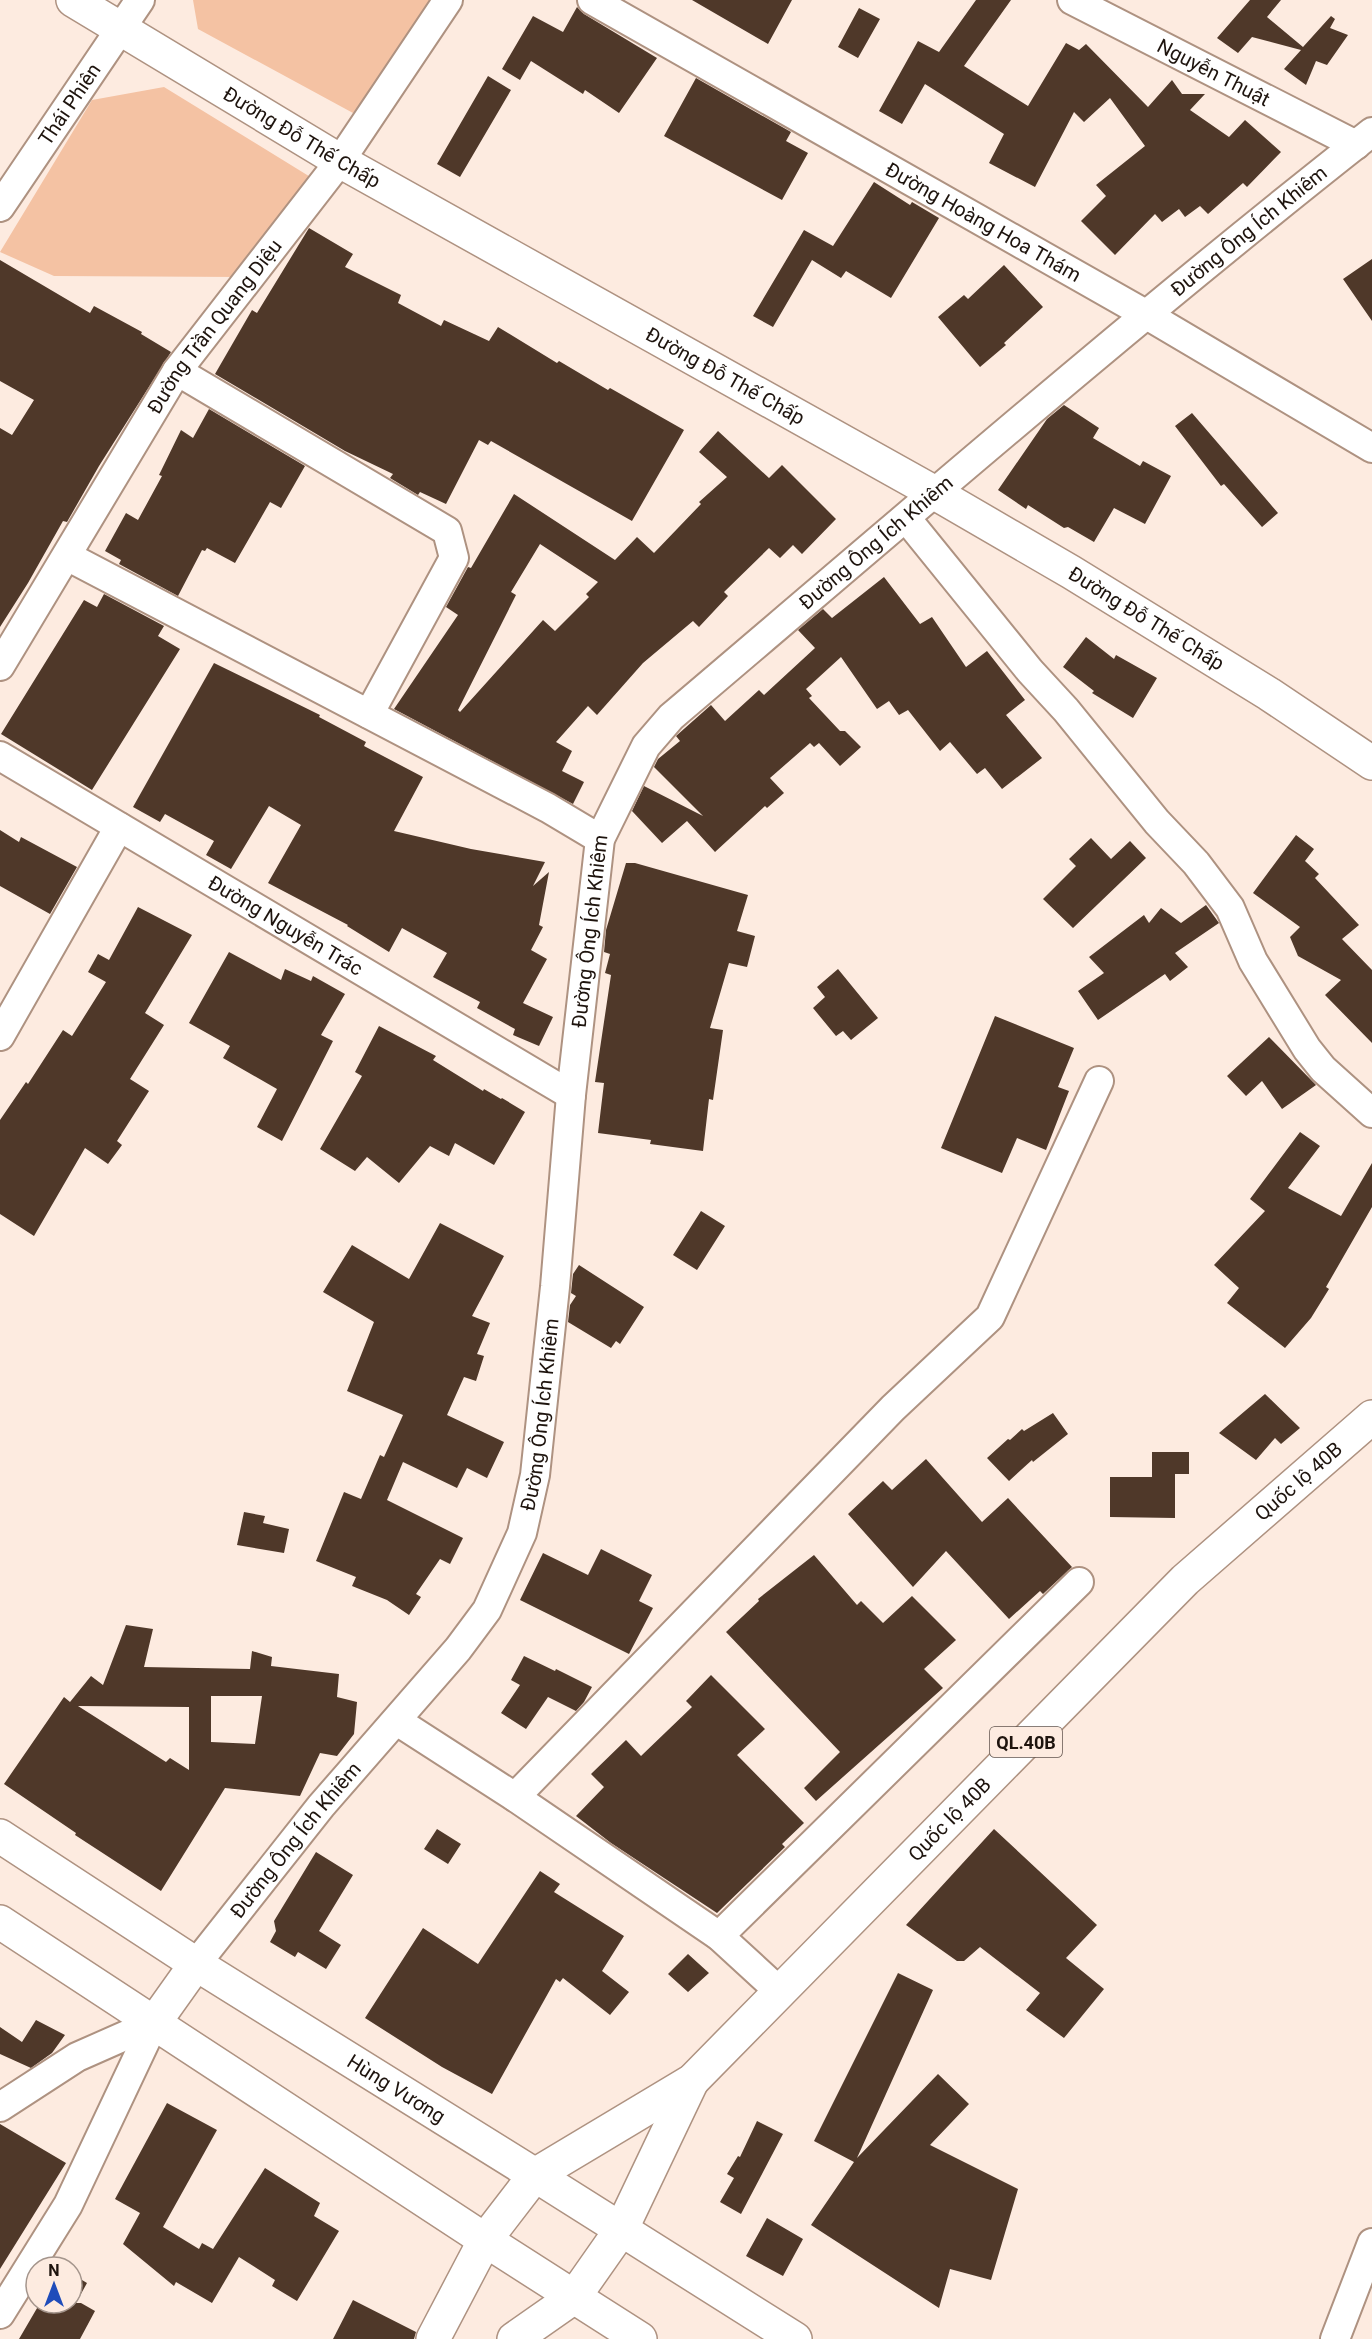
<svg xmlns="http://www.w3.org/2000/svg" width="1372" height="2339" viewBox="0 0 1372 2339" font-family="Roboto,sans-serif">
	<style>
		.green { fill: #f4c2a3 }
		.building { fill: #4f3829; fill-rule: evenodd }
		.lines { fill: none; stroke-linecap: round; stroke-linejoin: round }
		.minor-casing { stroke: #ae9281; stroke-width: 32 }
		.tertiary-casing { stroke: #ae9281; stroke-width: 36 }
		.secondary-casing { stroke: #ae9281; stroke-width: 36 }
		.trunk-casing { stroke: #ae9281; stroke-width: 36 }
		.minor { stroke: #fff; stroke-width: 28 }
		.tertiary { stroke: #fff; stroke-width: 33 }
		.secondary { stroke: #fff; stroke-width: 33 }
		.trunk { stroke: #fff; stroke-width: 33 }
		.labels { text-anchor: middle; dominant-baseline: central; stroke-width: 6; stroke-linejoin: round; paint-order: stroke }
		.shield { fill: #fdebe0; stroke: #61544d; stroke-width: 1.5 }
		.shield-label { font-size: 18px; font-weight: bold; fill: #1e140e }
		.street-label { font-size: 20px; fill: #1e140e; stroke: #fdebe0 }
	</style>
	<rect width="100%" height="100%" fill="#fdebe0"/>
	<path class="green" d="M 193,0 L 447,0 L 353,113 L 198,29 Z
		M 164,87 L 312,178 L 241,277 L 54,276 L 0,252 L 92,100 Z"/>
	<path class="building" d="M 692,0 L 792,0 L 768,44 Z
		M 976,0 L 1011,0 L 964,66 L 1028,106 L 1066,43 L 1079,50 L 1086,44 L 1148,107 L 1172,80 L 1182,94 L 1205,94 L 1190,110 L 1229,137 L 1245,120 L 1281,152 L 1247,187 L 1243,183 L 1208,214 L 1200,206 L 1185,217 L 1179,209 L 1162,222 L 1155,214 L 1115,255 L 1081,221 L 1106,196 L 1096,185 L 1145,146 L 1110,98 L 1084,122 L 1074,112 L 1035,187 L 989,163 L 1004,134 L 925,84 L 902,124 L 879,111 L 918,41 L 939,52 Z
		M 1250,0 L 1281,0 L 1267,17 L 1303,47 L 1331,16 L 1335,19 L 1330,28 L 1348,35 L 1327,65 L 1316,61 L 1306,85 L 1284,69 L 1301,50 L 1252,37 L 1238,53 L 1217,38 Z
		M 577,7 L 584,14 L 657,58 L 619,113 L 585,90 L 583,94 L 531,61 L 520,80 L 502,69 L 533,16 L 563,32 Z
		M 859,8 L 880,19 L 858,58 L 838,47 Z
		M 488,76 L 511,90 L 460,177 L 437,164 Z
		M 696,78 L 791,132 L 786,141 L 808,153 L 782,200 L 664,136 Z
		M 874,182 L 910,205 L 912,202 L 939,218 L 891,298 L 846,271 L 841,278 L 812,260 L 773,327 L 753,316 L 804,230 L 833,246 Z
		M 309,228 L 353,254 L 345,267 L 401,295 L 398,303 L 441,326 L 444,320 L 489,341 L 498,327 L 557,363 L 559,361 L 608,390 L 610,388 L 684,430 L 632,521 L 491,441 L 488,445 L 479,440 L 446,504 L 420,492 L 418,495 L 390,478 L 393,474 L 345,451 L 215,374 L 252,310 L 257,313 Z
		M 1372,259 L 1372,321 L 1343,279 Z
		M 0,260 L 90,313 L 94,306 L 142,332 L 141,334 L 171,352 L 99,466 L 67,522 L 63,521 L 28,583 L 0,627 L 0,428 L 12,435 L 34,400 L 0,381 Z
		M 1004,265 L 1043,307 L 1004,343 L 1006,345 L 980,367 L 938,317 L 964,295 L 968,299 Z
		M 1064,405 L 1099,428 L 1093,438 L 1140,466 L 1143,461 L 1171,476 L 1145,524 L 1114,508 L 1094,542 L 1068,527 L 1064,528 L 1028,505 L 1026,509 L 998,490 L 1047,419 Z
		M 209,409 L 305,466 L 281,508 L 270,502 L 235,563 L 207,548 L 205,551 L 202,550 L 178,596 L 119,564 L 121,560 L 105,551 L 126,513 L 138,520 L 162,476 L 159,475 L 181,430 L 193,438 Z
		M 1192,413 L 1278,513 L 1262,527 L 1224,484 L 1221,486 L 1175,426 Z
		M 718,431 L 769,478 L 782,465 L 836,519 L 802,554 L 793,545 L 780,558 L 769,548 L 724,592 L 728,596 L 699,627 L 693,621 L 643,663 L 597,715 L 588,706 L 556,742 L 572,751 L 562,771 L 584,782 L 573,804 L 394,709 L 458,615 L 446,607 L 468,567 L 471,568 L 514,494 L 615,560 L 637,537 L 654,553 L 701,504 L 699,502 L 727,477 L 699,452 ZM 540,544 L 598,582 L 586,594 L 589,597 L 555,631 L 543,620 L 460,712 L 458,710 L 516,595 L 511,592 Z
		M 884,577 L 920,624 L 932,617 L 966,667 L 987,651 L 1025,700 L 1006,715 L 1042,758 L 1002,789 L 985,768 L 977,774 L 950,742 L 940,751 L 908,710 L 899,715 L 889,701 L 877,709 L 841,657 L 806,689 L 812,696 L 809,698 L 840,731 L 845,731 L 861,747 L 840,766 L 819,743 L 814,747 L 810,743 L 770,778 L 784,793 L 767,808 L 765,806 L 715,852 L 687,821 L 662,843 L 632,811 L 644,786 L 703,816 L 654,767 L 658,759 L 680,741 L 676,736 L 711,705 L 725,721 L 759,690 L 764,695 L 815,648 L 798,630 L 823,609 L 832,618 Z
		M 104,594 L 164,626 L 158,636 L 180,649 L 92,790 L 1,734 L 84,600 L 97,607 Z
		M 1086,637 L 1114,659 L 1116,655 L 1157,678 L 1133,718 L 1092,693 L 1094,691 L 1063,667 Z
		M 214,663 L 320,715 L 319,717 L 366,742 L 364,746 L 423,777 L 394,831 L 471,849 L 545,862 L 533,886 L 549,872 L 539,925 L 543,927 L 531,950 L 547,959 L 523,1003 L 553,1017 L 539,1046 L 513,1035 L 515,1029 L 477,1008 L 480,1002 L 433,977 L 447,953 L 402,928 L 389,952 L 347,926 L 348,925 L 268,883 L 301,825 L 269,806 L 231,869 L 206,855 L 214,841 L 165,814 L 160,822 L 133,807 Z
		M 0,830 L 19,842 L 21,837 L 77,867 L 50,914 L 0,886 Z
		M 1296,835 L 1314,849 L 1305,861 L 1319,874 L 1315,878 L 1359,925 L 1342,939 L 1372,970 L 1372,1043 L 1325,995 L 1341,980 L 1298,956 L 1290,937 L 1300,927 L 1253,893 Z
		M 1091,838 L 1111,859 L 1130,841 L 1146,858 L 1073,928 L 1043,899 L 1076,866 L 1069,859 Z
		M 626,863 L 635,863 L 748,895 L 737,931 L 755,936 L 747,967 L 729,963 L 710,1028 L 723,1030 L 713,1100 L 709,1099 L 703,1151 L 650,1144 L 651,1140 L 598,1133 L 604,1083 L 595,1082 L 611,975 L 605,973 L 610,954 L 604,952 L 606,930 Z
		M 1206,905 L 1219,923 L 1175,953 L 1188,967 L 1170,981 L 1165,974 L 1098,1020 L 1078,991 L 1104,973 L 1089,957 L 1144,915 L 1149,923 L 1161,908 L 1181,923 Z
		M 138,907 L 192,935 L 145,1013 L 164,1025 L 130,1079 L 149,1091 L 117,1141 L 122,1145 L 108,1164 L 85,1148 L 34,1236 L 0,1214 L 0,1120 L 26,1082 L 28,1084 L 63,1030 L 72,1036 L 106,982 L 88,972 L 98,954 L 109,960 Z
		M 229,952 L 281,980 L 285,969 L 311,981 L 313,976 L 345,994 L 321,1035 L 333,1041 L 282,1141 L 257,1127 L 277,1089 L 223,1058 L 230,1046 L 189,1023 Z
		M 838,969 L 878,1018 L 851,1040 L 843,1031 L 836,1036 L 813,1008 L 825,997 L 817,987 Z
		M 995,1016 L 1074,1048 L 1058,1087 L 1069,1091 L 1046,1150 L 1017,1138 L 1002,1173 L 941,1148 Z
		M 379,1026 L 436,1056 L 433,1060 L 483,1091 L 484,1089 L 501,1099 L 502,1098 L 525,1112 L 494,1165 L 455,1143 L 449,1156 L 430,1146 L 399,1183 L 367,1157 L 355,1171 L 320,1149 L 362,1076 L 355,1072 Z
		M 1269,1037 L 1316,1085 L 1282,1109 L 1262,1081 L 1246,1096 L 1227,1076 Z
		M 1300,1132 L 1320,1146 L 1288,1188 L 1341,1216 L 1372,1163 L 1372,1207 L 1326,1287 L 1329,1289 L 1311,1318 L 1285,1348 L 1227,1303 L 1239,1288 L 1214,1265 L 1265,1211 L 1250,1199 Z
		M 701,1211 L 725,1226 L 697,1270 L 673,1255 Z
		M 440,1223 L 504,1256 L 472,1316 L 490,1323 L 477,1354 L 484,1356 L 476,1381 L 464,1377 L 447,1415 L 504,1442 L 487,1478 L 467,1468 L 457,1488 L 403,1462 L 387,1500 L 463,1538 L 450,1564 L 440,1559 L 416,1594 L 421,1597 L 409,1615 L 387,1600 L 352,1586 L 356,1577 L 316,1561 L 344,1492 L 361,1499 L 380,1455 L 384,1457 L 403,1415 L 347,1391 L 374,1322 L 323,1292 L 352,1245 L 409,1279 Z
		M 579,1265 L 644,1307 L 620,1344 L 616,1341 L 611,1348 L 568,1322 L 570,1305 L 576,1296 L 571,1293 L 573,1274 Z
		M 1265,1394 L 1300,1428 L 1281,1444 L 1275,1438 L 1256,1460 L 1219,1433 Z
		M 1053,1413 L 1068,1434 L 1033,1462 L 1032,1460 L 1009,1481 L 987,1458 L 1008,1439 L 1010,1440 L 1022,1429 L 1024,1431 Z
		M 1152,1452 L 1189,1452 L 1189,1474 L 1175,1474 L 1175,1518 L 1110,1517 L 1110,1477 L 1152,1477 Z
		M 926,1459 L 982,1522 L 1008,1498 L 1072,1567 L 1043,1594 L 1040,1591 L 1009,1619 L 946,1551 L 913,1587 L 848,1514 L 883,1481 L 892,1490 Z
		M 244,1512 L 265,1516 L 263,1523 L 289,1529 L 284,1553 L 237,1545 Z
		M 601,1549 L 652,1575 L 639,1601 L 653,1608 L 629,1654 L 520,1600 L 543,1553 L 588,1575 Z
		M 814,1555 L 857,1605 L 861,1601 L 883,1623 L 912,1596 L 956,1640 L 924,1669 L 943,1688 L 816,1801 L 804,1788 L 840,1752 L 726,1632 L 759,1601 L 758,1599 Z
		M 126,1625 L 153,1629 L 144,1667 L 250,1669 L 252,1651 L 272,1657 L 271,1666 L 339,1674 L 337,1697 L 357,1702 L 354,1734 L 337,1756 L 320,1753 L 300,1796 L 225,1788 L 161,1891 L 75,1835 L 76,1833 L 4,1784 L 64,1697 L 70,1702 L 91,1676 L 103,1685 ZM 211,1696 L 262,1696 L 255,1744 L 211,1742 ZM 78,1706 L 189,1707 L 189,1770 L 170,1758 L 166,1762 Z
		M 524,1656 L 555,1671 L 556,1669 L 592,1687 L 584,1702 L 576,1711 L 548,1697 L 526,1729 L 501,1713 L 520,1685 L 511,1680 Z
		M 711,1675 L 765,1729 L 737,1755 L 804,1823 L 782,1844 L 785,1847 L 717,1913 L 611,1843 L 576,1816 L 604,1787 L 591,1774 L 626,1740 L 641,1756 L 692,1707 L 686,1701 Z
		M 437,1829 L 461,1844 L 448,1864 L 424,1849 Z
		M 994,1829 L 1097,1925 L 1066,1958 L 1104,1989 L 1064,2038 L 1026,2010 L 1040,1993 L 980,1947 L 964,1961 L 957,1961 L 906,1925 Z
		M 316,1852 L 353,1875 L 319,1931 L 341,1945 L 326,1969 L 298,1952 L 295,1957 L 270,1942 L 276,1931 L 274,1921 Z
		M 540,1871 L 560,1884 L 554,1892 L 624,1936 L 602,1971 L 629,1992 L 610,2015 L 563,1978 L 560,1982 L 556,1979 L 492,2094 L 442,2067 L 365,2018 L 423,1928 L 478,1964 Z
		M 688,1954 L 709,1973 L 688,1992 L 668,1974 Z
		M 898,1973 L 933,1990 L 857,2158 L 938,2074 L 969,2104 L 930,2145 L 1018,2189 L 991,2280 L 950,2269 L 939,2308 L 811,2225 L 854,2162 L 814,2141 Z
		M 36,2020 L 65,2035 L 52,2053 L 31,2068 L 0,2054 L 0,2027 L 22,2042 Z
		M 167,2103 L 217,2130 L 163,2227 L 199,2249 L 202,2243 L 213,2249 L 265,2168 L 320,2203 L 314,2216 L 339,2231 L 297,2301 L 272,2286 L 275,2280 L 239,2257 L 212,2303 L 176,2282 L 174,2286 L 123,2244 L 140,2213 L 115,2199 Z
		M 757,2121 L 783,2134 L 741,2214 L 720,2202 L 734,2178 L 727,2174 L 738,2156 L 740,2157 Z
		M 0,2124 L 66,2163 L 0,2269 Z
		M 767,2218 L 803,2239 L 783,2276 L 746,2256 Z
		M 72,2274 L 87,2283 L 76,2303 L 81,2303 L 95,2311 L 80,2339 L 19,2339 L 40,2303 L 72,2303 Z
		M 353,2300 L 416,2332 L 414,2339 L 333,2339 Z"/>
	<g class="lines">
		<defs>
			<g id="minor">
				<path id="s1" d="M 592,0 L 1147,315 L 1372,448"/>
				<path id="s2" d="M 1072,0 L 1356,145"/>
				<path id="s3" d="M 0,207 L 140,0"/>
				<path d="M 177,371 L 447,531 L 454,558 L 369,714"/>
				<path d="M 906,518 L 1030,671 L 1066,710 L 1157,822 L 1196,863 L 1230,908 L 1253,961 L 1307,1049 L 1323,1069 L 1372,1113"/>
				<path d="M 67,556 L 548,808 L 600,839"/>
				<path id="s4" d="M 0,666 L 177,371 L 340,161 L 448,0"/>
				<path id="s5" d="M 0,756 L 571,1095"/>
				<path d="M 0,1036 L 119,827"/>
				<path d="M 397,1721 L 515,1797 L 719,1936 L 780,1992"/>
				<path d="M 515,1797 L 893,1408 L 990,1317 L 1099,1081"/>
				<path d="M 719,1936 L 1079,1582"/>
				<path id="s6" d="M 196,1964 L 321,1806 L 458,1649 L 487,1610 L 522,1533 L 535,1475 L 555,1287 L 571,1095 L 600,839 L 646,746 L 671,717 C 903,520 1133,320 1372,132"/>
				<path d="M 0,2107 L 77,2057 L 154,2023"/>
				<path d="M 0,2314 L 68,2205 L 154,2023"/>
				<path d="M 1335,2339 L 1372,2243"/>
			</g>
			<g id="tertiary">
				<path id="s7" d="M 73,0 L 340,161 L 935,493 L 1071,572 L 1269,694 L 1372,763"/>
			</g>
			<g id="secondary">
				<path id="s8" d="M 0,1836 L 196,1964 L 535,2175 L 795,2339"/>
				<path d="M 0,1922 L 485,2240 L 640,2339"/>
				<path d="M 154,2023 L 196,1964"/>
			</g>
			<g id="trunk">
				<path id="s9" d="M 433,2339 L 485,2240 L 535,2175 L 692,2081 L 1185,1580 L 1372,1417"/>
				<path d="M 514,2339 L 574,2297 L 621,2230 L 692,2081"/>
			</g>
		</defs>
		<use href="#minor" class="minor-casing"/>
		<use href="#tertiary" class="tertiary-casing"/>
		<use href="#secondary" class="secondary-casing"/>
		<use href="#trunk" class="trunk-casing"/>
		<use href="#minor" class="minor"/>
		<use href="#tertiary" class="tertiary"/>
		<use href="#secondary" class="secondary"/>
		<use href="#trunk" class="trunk"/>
	</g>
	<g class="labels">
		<rect class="shield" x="990" y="1727" width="72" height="30" rx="4.5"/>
		<g class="shield-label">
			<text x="1026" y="1742">QL.40B</text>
		</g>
		<g class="street-label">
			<text stroke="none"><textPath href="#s2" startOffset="159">Nguyễn Thuật</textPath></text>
			<text stroke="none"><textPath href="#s3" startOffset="124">Thái Phiên</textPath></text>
			<text stroke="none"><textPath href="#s7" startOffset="267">Đường Đỗ Thế Chấp</textPath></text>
			<text stroke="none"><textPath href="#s1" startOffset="450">Đường Hoàng Hoa Thám</textPath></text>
			<text stroke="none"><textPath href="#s6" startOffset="2139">Đường Ông Ích Khiêm</textPath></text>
			<text stroke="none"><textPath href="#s4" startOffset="402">Đường Trần Quang Diệu</textPath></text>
			<text stroke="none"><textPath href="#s7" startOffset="753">Đường Đỗ Thế Chấp</textPath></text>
			<text stroke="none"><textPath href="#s6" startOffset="1653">Đường Ông Ích Khiêm</textPath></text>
			<text stroke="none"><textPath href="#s7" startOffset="1239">Đường Đỗ Thế Chấp</textPath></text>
			<text stroke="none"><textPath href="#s5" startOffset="332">Đường Nguyễn Trác</textPath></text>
			<text stroke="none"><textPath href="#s6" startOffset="1149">Đường Ông Ích Khiêm</textPath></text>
			<text stroke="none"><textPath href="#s6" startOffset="663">Đường Ông Ích Khiêm</textPath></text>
			<text stroke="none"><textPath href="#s9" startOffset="1230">Quốc lộ 40B</textPath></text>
			<text stroke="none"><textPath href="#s9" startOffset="744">Quốc lộ 40B</textPath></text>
			<text stroke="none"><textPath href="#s6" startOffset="159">Đường Ông Ích Khiêm</textPath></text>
			<text stroke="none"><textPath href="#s8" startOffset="470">Hùng Vương</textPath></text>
		</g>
	</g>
	<g transform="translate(54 2285)"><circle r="28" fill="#fdebe0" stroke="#a4958c" stroke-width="1.5"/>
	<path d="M0-4.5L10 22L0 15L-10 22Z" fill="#1f4cba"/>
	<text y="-9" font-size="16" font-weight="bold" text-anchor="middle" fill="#1e140e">N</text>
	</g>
</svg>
